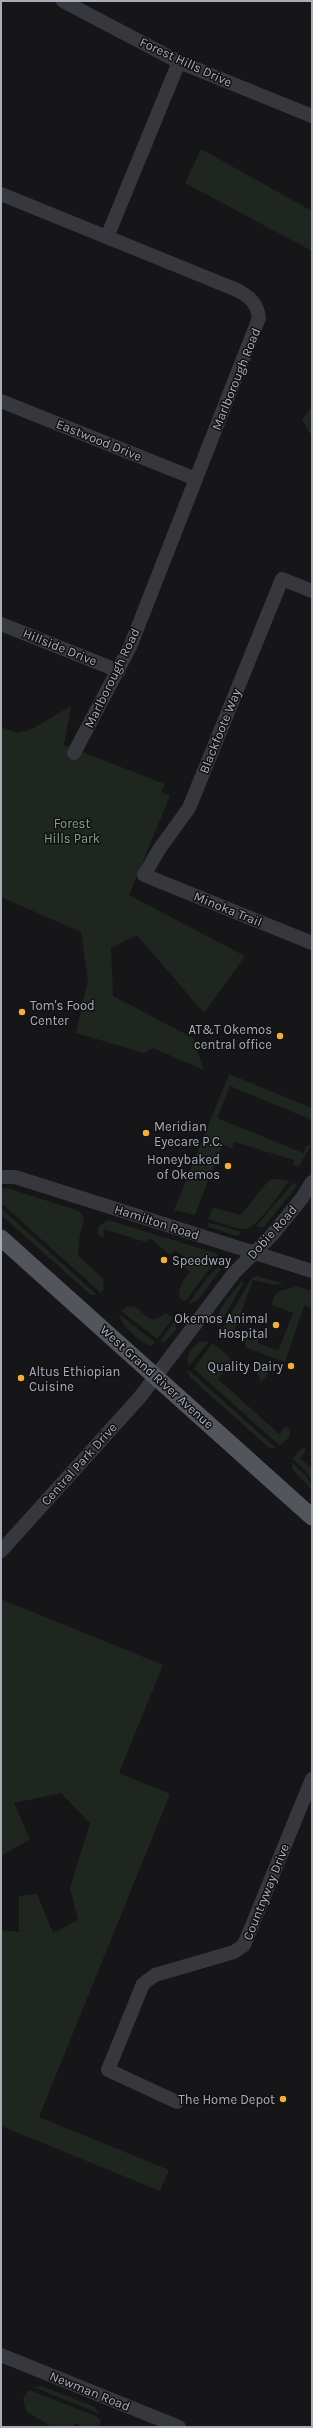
<svg xmlns="http://www.w3.org/2000/svg" width="313" height="2428" viewBox="0 0 313 2428" font-family="Karla,sans-serif">
	<style>
		.green { fill: #1e261f }
		.lines { fill: none; stroke-linecap: round; stroke-linejoin: round }
		.minor { stroke: #37383d; stroke-width: 14 }
		.major { stroke: #53555c; stroke-width: 17 }
		.poi-dot { fill: #f2b134; stroke: #111113; stroke-width: 1.5 }
		.labels { text-anchor: middle; dominant-baseline: central; stroke-width: 3; stroke-linejoin: round; paint-order: stroke }
		.street-label { font-size: 13px; fill: #a8adb8; stroke: #111113 }
		.park-label { font-size: 13px; fill: #7fa381; stroke: #111113 }
		.poi-label { font-size: 13px; fill: #a8adb8; stroke: #111113; text-anchor: end }
	</style>
	<rect width="100%" height="100%" fill="#161618"/>
	<path class="green" d="M 201,149 L 312,211 L 312,251 L 185,183 Z
		M 312,407 L 312,437 L 302,419 Z
		M 71,706 L 64,745 L 165,784 L 161,792 L 170,796 L 129,895 L 245,956 L 204,1013 L 137,935 L 111,948 L 113,996 L 193,1038 L 204,1070 L 153,1048 L 144,1053 L 76,1033 L 88,980 L 81,932 L 1,897 L 1,727 L 17,733 L 30,730 Z
		M 229,1074 L 312,1108 L 312,1120 L 230,1086 L 217,1118 L 303,1153 L 307,1145 L 311,1146 L 299,1166 L 296,1166 L 293,1164 L 294,1160 L 234,1142 L 232,1148 L 223,1145 L 210,1176 L 214,1177 L 213,1180 L 209,1178 L 195,1215 L 174,1210 Z
		M 274,1179 L 289,1181 C 282,1191 257,1228 245,1229 C 234,1229 219,1222 208,1219 L 212,1209 L 215,1208 L 241,1215 L 269,1180 Z
		M 294,1182 L 297,1186 L 263,1228 L 256,1226 Z
		M 7,1188 L 79,1211 L 84,1218 L 79,1240 L 78,1256 L 103,1278 L 104,1289 L 101,1293 L 1,1203 L 1,1189 Z
		M 1,1208 L 97,1295 L 91,1295 L 1,1215 Z
		M 108,1220 L 218,1254 L 216,1264 L 207,1272 L 185,1302 L 179,1297 C 178,1287 184,1279 190,1272 L 179,1263 L 184,1257 L 175,1250 L 170,1255 L 150,1238 L 146,1242 L 103,1229 L 104,1236 L 101,1237 L 98,1233 L 99,1226 Z
		M 207,1222 L 242,1232 L 237,1236 L 209,1227 Z
		M 218,1267 L 221,1269 L 197,1301 L 188,1304 L 206,1279 Z
		M 256,1276 L 284,1283 L 275,1285 L 253,1280 L 233,1334 L 228,1335 L 222,1329 L 251,1279 Z
		M 242,1281 L 244,1282 L 219,1326 C 212,1312 234,1292 242,1281 Z
		M 296,1286 L 312,1291 L 312,1308 L 304,1306 L 285,1362 L 247,1348 L 245,1345 L 246,1338 L 253,1340 L 255,1335 L 260,1337 L 258,1343 L 278,1351 L 293,1313 L 272,1305 C 274,1287 282,1293 296,1286 Z
		M 132,1306 C 140,1308 147,1320 155,1319 C 159,1319 162,1314 166,1313 L 173,1318 L 157,1339 L 121,1311 L 126,1307 Z
		M 119,1314 L 155,1342 L 152,1346 C 140,1343 121,1326 119,1314 Z
		M 175,1320 L 176,1330 L 164,1343 L 160,1341 Z
		M 201,1341 L 209,1342 L 190,1365 L 187,1362 C 188,1353 193,1345 201,1341 Z
		M 212,1343 C 234,1360 236,1358 218,1379 L 279,1434 L 286,1426 L 290,1431 L 289,1437 L 280,1446 L 194,1369 Z
		M 257,1367 L 267,1371 L 268,1374 L 261,1382 L 255,1368 Z
		M 187,1370 L 191,1372 L 277,1449 L 268,1447 L 190,1377 Z
		M 305,1448 L 305,1452 L 300,1458 L 312,1469 L 312,1480 L 301,1466 L 292,1459 L 301,1449 Z
		M 291,1462 C 299,1468 312,1480 312,1490 L 293,1470 Z
		M 1,1599 L 163,1665 L 119,1773 L 170,1794 L 39,2117 L 169,2170 L 160,2191 L 1,2126 L 1,1930 L 19,1932 L 19,1896 L 37,1894 L 53,1933 L 78,1920 L 70,1888 L 90,1823 L 61,1793 L 14,1803 L 30,1839 L 1,1856 Z
		M 42,2386 L 95,2407 L 100,2414 L 33,2387 Z
		M 29,2390 L 96,2416 L 101,2420 L 99,2427 L 84,2427 L 75,2423 L 73,2427 L 52,2427 L 26,2411 L 23,2399 Z"/>
	<g class="lines">
		<path class="minor" d="M 63,1 L 179,62 L 312,116
			M 1,194 L 237,290 C 250,297 257,303 259,318 L 130,647 L 74,753
			M 107,237 L 179,62
			M 1,401 L 196,479
			M 312,591 L 282,579 L 189,808 L 160,848 L 144,875 L 312,943
			M 1,624 L 119,671
			M 1,1177 L 15,1177 L 312,1271
			M 1,1551 L 140,1397 L 234,1273 L 272,1235 L 302,1198 L 312,1182
			M 177,2102 L 108,2070 L 143,1984 L 155,1975 L 234,1952 L 244,1945 L 312,1779
			M 1,2355 L 179,2427"/>
		<path class="major" d="M 1,1238 L 312,1517"/>
	</g>
	<g class="poi-dot">
		<circle cx="22" cy="1012" r="4"/>
		<circle cx="280" cy="1036" r="4"/>
		<circle cx="146" cy="1133" r="4"/>
		<circle cx="228" cy="1166" r="4"/>
		<circle cx="164" cy="1260" r="4"/>
		<circle cx="276" cy="1325" r="4"/>
		<circle cx="291" cy="1366" r="4"/>
		<circle cx="21" cy="1378" r="4"/>
		<circle cx="283" cy="2099" r="4"/>
	</g>
	<g class="labels">
		<g class="street-label">
			<text transform="translate(186 62) rotate(25)">Forest Hills Drive</text>
			<text transform="translate(236 379) rotate(-68)">Marlborough Road</text>
			<text transform="translate(99 440) rotate(22)">Eastwood Drive</text>
			<text transform="translate(60 647) rotate(22)">Hillside Drive</text>
			<text transform="translate(112 678) rotate(-64)">Marlborough Road</text>
			<text transform="translate(220 731) rotate(-68)">Blackfoote Way</text>
			<text transform="translate(228 909) rotate(22)">Minoka Trail</text>
			<text transform="translate(157 1222) rotate(18)">Hamilton Road</text>
			<text transform="translate(272 1232) rotate(-48)">Dobie Road</text>
			<text transform="translate(157 1377) rotate(42)">West Grand River Avenue</text>
			<text transform="translate(79 1464) rotate(-48)">Central Park Drive</text>
			<text transform="translate(266 1892) rotate(-68)">Countryway Drive</text>
			<text transform="translate(90 2391) rotate(22)">Newman Road</text>
		</g>
		<g class="park-label">
			<text x="72" y="823">Forest<tspan x="72" dy="15">Hills Park</tspan></text>
		</g>
		<g class="poi-label">
			<text x="30" y="1005" text-anchor="start">Tom's Food<tspan x="30" dy="15">Center</tspan></text>
			<text x="272" y="1029">AT&amp;T Okemos<tspan x="272" dy="15">central office</tspan></text>
			<text x="154" y="1126" text-anchor="start">Meridian<tspan x="154" dy="15">Eyecare P.C.</tspan></text>
			<text x="220" y="1159">Honeybaked<tspan x="220" dy="15">of Okemos</tspan></text>
			<text x="172" y="1260" text-anchor="start">Speedway</text>
			<text x="268" y="1318">Okemos Animal<tspan x="268" dy="15">Hospital</tspan></text>
			<text x="283" y="1366">Quality Dairy</text>
			<text x="29" y="1371" text-anchor="start">Altus Ethiopian<tspan x="29" dy="15">Cuisine</tspan></text>
			<text x="275" y="2099">The Home Depot</text>
		</g>
	</g>
	<rect width="313" height="2428" fill="none" stroke="#a8adb8" stroke-width="4"/>
</svg>
